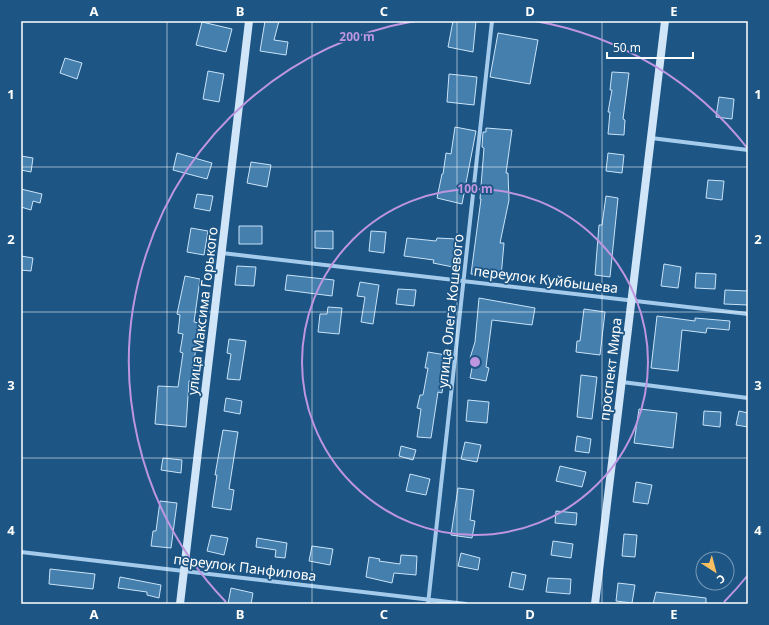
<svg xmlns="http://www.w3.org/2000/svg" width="769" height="625" viewBox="0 0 769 625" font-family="'Noto Sans',sans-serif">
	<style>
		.building { fill: #457fae; stroke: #c9e3f8 }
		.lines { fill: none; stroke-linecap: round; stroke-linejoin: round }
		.street { stroke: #a4cbeb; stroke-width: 4 }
		.secondary { stroke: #d0e5f8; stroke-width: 8 }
		.grid { fill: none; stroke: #fff; stroke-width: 1; stroke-opacity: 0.55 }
		.ring { fill: none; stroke: #bd96df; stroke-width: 2 }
		.labels { text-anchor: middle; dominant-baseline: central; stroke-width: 3.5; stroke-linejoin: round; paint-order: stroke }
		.street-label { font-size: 14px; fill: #fff; stroke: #1d5585 }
		.centre { fill: #bd96df; stroke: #1d5585; stroke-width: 2 }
		.ring-label { font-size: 12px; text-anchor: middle; font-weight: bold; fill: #bd96df; stroke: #1d5585; stroke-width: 3.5; stroke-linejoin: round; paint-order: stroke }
		.neatline { fill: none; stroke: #fff; stroke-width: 1.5 }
		.grid-label { font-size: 13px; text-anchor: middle; font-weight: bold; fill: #fff }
	</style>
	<rect width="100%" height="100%" fill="#1d5585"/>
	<path class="building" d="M 265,21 L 279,21 L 274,40 L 288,42 L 286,55 L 260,51 Z
		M 453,21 L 476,21 L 473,52 L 448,47 Z
		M 202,22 L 232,29 L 226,52 L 196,45 Z
		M 498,33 L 538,40 L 530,84 L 490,77 Z
		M 65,58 L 82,63 L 77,79 L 60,73 Z
		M 208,71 L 224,74 L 219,102 L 203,99 Z
		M 612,72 L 629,73 L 623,119 L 625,120 L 624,135 L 608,134 L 610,112 L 608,112 L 612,90 L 610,90 Z
		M 449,74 L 477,77 L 474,105 L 447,102 Z
		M 719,97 L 734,99 L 732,119 L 716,117 Z
		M 455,127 L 476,131 L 462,204 L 437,198 L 442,174 L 443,174 L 446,153 L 451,154 Z
		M 486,128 L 512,130 L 506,173 L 508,173 L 509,200 L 500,243 L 504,243 L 501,277 L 471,274 L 481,199 L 480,199 L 484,148 L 482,147 L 483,132 L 486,132 Z
		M 177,153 L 212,163 L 207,179 L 173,170 Z
		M 608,153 L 624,155 L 622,173 L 606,171 Z
		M 21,156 L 33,158 L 31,172 L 21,170 Z
		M 251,162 L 271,165 L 267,187 L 247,183 Z
		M 708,180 L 724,181 L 722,200 L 706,198 Z
		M 21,189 L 42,194 L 40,203 L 33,201 L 31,210 L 21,207 Z
		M 197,194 L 213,196 L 210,211 L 194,208 Z
		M 606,196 L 618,198 L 610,277 L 595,275 L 599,225 L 602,225 Z
		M 239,226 L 262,226 L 262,244 L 239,244 Z
		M 191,228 L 208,231 L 204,255 L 187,252 Z
		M 315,231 L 333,231 L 333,249 L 315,248 Z
		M 371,231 L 386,232 L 384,253 L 369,251 Z
		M 407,238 L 436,241 L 437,238 L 457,239 L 453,267 L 433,263 L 434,260 L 404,256 Z
		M 21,256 L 33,258 L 31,271 L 21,270 Z
		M 664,264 L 681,267 L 678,288 L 661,286 Z
		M 237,266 L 256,267 L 254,286 L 235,285 Z
		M 696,273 L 716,274 L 715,289 L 695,288 Z
		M 287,275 L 334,280 L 332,296 L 285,290 Z
		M 185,276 L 200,279 L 194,322 L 199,323 L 197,341 L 191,381 L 189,381 L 186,427 L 155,424 L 158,386 L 178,387 L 183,353 L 180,352 L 183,334 L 178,333 L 180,315 L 177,314 Z
		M 360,282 L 379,285 L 373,324 L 361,322 L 365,297 L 357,296 Z
		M 398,289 L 416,290 L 414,306 L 396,304 Z
		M 725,290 L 748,291 L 748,305 L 724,304 Z
		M 479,298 L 535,308 L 532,325 L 492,320 L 486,367 L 489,368 L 486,381 L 470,378 L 474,358 L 470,358 L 475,342 Z
		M 328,307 L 342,308 L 339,334 L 318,332 L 320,314 L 327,314 Z
		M 584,309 L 605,312 L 600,355 L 576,352 L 577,341 L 580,341 Z
		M 657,316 L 695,321 L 695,318 L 730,321 L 729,330 L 707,328 L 706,333 L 682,330 L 678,371 L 651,368 Z
		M 229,339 L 246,341 L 240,380 L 227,379 L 231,354 L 227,353 Z
		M 428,352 L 446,355 L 442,380 L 444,380 L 442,393 L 438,392 L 431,438 L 417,437 L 421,409 L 417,408 L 420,395 L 423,395 L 428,368 L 425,368 Z
		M 581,375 L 597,377 L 592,419 L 577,417 Z
		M 226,398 L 242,401 L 240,414 L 224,411 Z
		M 468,400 L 489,402 L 487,423 L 466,421 Z
		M 639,409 L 677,413 L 673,448 L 634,443 Z
		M 704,411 L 721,412 L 720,427 L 703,425 Z
		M 739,411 L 748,413 L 748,427 L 736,425 Z
		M 223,430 L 238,432 L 229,489 L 234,490 L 231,510 L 212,507 L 217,475 L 215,475 Z
		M 577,436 L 591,439 L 589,453 L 575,451 Z
		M 465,442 L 481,445 L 477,462 L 461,459 Z
		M 401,446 L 416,450 L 413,460 L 399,456 Z
		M 163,458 L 182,460 L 181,473 L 161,470 Z
		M 560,466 L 586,472 L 582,487 L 556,481 Z
		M 410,474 L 430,479 L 426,495 L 406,491 Z
		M 636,482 L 652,485 L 648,504 L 633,502 Z
		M 458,488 L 474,490 L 470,520 L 475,521 L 472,538 L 451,535 Z
		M 160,501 L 177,503 L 171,548 L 151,546 L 153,531 L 156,531 Z
		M 556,511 L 577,513 L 576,525 L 555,523 Z
		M 624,534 L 637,535 L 635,557 L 622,556 Z
		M 211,535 L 228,538 L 224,555 L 207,551 Z
		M 257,538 L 287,543 L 285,558 L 275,557 L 276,550 L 256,547 Z
		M 553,541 L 573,544 L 571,558 L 551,555 Z
		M 312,546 L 333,549 L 330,565 L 309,561 Z
		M 461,553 L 480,558 L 478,570 L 458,566 Z
		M 401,555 L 417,556 L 416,575 L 394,573 L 392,583 L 366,577 L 369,557 L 380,559 L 379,561 L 400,564 Z
		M 50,569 L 95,574 L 93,589 L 49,584 Z
		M 512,572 L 526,575 L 523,590 L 509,587 Z
		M 120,577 L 161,585 L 159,598 L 147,595 L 147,592 L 118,588 Z
		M 548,578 L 571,579 L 570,594 L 546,592 Z
		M 618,583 L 635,585 L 632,603 L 616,601 Z
		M 231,588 L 253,593 L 251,604 L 228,604 Z
		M 656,592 L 706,598 L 706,604 L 653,604 Z"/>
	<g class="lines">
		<path class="street" d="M 651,138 L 748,150
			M 222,253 L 748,314
			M 622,382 L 748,398
			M 21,552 L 466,604
			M 428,604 L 492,21"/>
		<path class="secondary" d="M 180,604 L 249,21
			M 595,604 L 665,21"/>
	</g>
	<path class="grid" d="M 167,21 L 167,604M 312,21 L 312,604M 457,21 L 457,604M 602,21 L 602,604M 21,167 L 748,167M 21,312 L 748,312M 21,458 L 748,458"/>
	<g class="ring">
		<circle cx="475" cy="362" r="173"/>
		<path d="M748 575A346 346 0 0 1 724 602M226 602A346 346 0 0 1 415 21M535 21A346 346 0 0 1 748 149"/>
	</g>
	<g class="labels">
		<g class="street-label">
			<text transform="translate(546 279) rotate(7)">переулок Куйбышева</text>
			<text transform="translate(202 311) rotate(-83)">улица Максима Горького</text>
			<text transform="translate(450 311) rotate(-84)">улица Олега Кошевого</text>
			<text transform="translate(610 369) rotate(-83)">проспект Мира</text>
			<text transform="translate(245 567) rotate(7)">переулок Панфилова</text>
		</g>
	</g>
	<circle cx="475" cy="362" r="6" class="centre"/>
	<g class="ring-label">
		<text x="357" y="41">200 m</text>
		<text x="475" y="193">100 m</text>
	</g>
	<rect width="769" height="625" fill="none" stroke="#1d5585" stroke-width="44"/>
	<g transform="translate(715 571) rotate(144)"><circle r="19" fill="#1d5585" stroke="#7799b6"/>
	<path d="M0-3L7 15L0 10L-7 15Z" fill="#fbbf62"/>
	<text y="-6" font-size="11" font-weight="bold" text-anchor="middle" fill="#ffffff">С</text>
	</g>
	<path d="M607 52v6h86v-6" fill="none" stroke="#ffffff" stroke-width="2"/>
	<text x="613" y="52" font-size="12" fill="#ffffff" stroke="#1d5585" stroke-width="3" paint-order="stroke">50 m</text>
	<rect x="22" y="22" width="725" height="581" class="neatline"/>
	<g class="grid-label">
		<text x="94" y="16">A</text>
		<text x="240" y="16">B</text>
		<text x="384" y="16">C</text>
		<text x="530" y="16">D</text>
		<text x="674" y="16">E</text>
		<text x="11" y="99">1</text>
		<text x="758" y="99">1</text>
		<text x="11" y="244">2</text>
		<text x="758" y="244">2</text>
		<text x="11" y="390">3</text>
		<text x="758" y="390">3</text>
		<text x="11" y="535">4</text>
		<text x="758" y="535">4</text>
		<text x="94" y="619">A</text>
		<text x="240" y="619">B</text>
		<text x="384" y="619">C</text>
		<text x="530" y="619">D</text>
		<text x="674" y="619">E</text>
	</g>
</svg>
